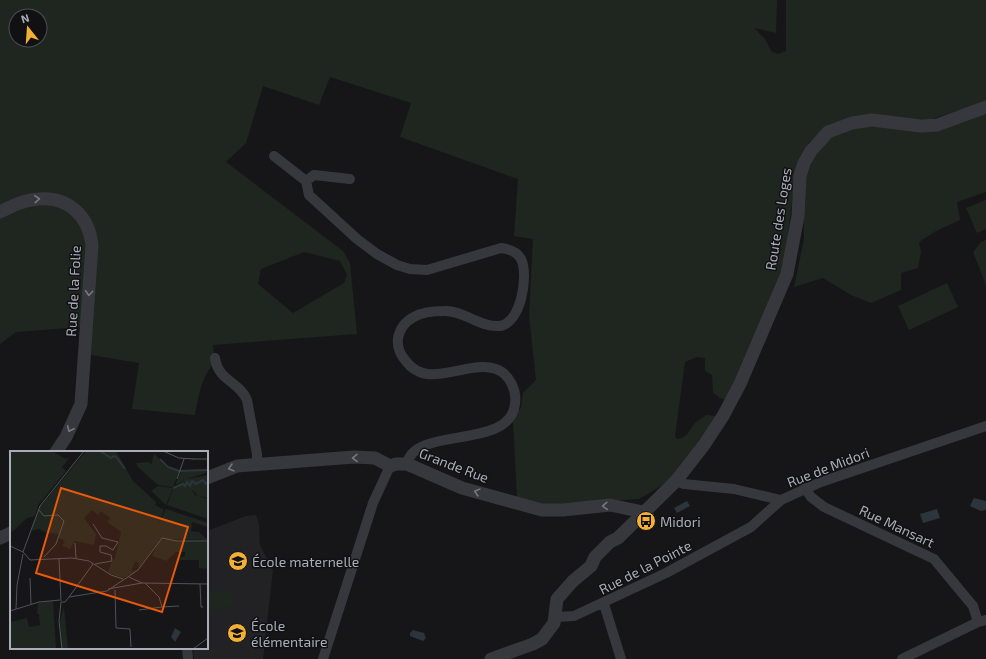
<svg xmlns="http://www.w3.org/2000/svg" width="986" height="659" viewBox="0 0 986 659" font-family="'Exo 2',sans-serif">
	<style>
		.built { fill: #222225 }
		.green { fill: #1e261f; fill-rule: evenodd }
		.water { fill: #2c353c }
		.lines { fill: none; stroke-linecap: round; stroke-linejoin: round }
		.minor { stroke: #37383d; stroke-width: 10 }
		.tertiary { stroke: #37383d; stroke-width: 13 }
		.oneway { stroke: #757881 }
		.labels { text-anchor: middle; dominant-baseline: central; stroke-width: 3; stroke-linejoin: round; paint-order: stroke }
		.street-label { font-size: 14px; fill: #a8adb8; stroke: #111113 }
		.poi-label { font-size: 14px; fill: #a8adb8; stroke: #111113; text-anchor: start }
		.inset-river { fill: none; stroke: #2c353c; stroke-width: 2 }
		.inset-road { fill: none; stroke: #505258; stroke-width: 1 }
		.view { fill: #e8590c; fill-opacity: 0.15; stroke: #e8590c; stroke-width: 2 }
		.inset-edge { fill: none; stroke: #a8adb8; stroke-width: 2 }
	</style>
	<rect width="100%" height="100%" fill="#161618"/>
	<path class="built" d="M 256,515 L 259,524 L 260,545 L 273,570 L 263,659 L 194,659 L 193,648 L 207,648 L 207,531 L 246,516 Z"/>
	<path class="green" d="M 0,0 L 777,0 L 776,33 L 754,28 L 765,39 L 771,51 L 778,54 L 786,51 L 786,0 L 986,0 L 986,102 L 931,119 L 833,124 L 809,143 L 796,169 L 785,258 L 776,289 L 726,400 L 720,398 L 713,393 L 712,375 L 705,371 L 705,358 L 697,357 L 685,362 L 675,436 L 677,439 C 688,438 689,430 695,423 C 698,420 703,418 706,415 L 716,416 L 712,424 L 675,474 L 666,483 L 639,499 L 550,505 L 517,498 L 513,421 L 521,407 L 523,393 L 536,380 L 529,316 L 533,239 L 514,236 L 518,179 L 400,137 L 411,103 L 330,77 L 319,105 L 263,86 L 246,143 L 226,162 L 343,251 L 350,263 L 357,334 L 213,345 L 215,362 C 201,377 199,395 195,415 L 132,409 L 139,363 L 91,355 L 82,327 L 16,332 L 0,344 ZM 16,16 L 40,16 L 40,40 L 16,40 ZM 304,252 L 340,261 L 347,275 L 344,283 L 293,313 L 258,284 L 261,269 Z
		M 986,112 L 986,192 L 957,202 L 960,220 L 936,231 L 919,242 L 921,252 L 918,268 L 901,273 L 901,290 L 871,303 L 851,295 L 823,278 L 794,287 L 804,239 L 803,180 L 816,152 L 833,135 L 848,127 L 886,127 Z
		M 986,200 L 986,229 L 977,233 L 966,208 Z
		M 986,240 L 986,285 L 973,252 L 981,242 Z
		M 947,283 L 958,307 L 909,330 L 898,306 Z
		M 231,589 L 235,606 L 208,611 L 207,594 Z"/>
	<path class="water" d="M 974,498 L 986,501 L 986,510 L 981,511 L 970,506 Z
		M 687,501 L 690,506 L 677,513 L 674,508 Z
		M 937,509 L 940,518 L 923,523 L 920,514 Z
		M 413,630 L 424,633 L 426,638 L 423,641 L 410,636 L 410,633 Z"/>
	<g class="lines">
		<path class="minor" d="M 274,156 L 306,181 L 314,175 L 350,179
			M 306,181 L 309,195 L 357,239 L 377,254 L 397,265 L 410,269 L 427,270 L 501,248 C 509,249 517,251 521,259 C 529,275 521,326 498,326 C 479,327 463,310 444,311 C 435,311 422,312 414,317 C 406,321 400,328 398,338 C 397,346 400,354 405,360 C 428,392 467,359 496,369 C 510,374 517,391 515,404 C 510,451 414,425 407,464
			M 215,358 C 218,381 239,381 247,400 L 257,454 L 257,464
			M 676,481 L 684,484 L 734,489 L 781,500 L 821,482 L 986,426
			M 805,488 L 811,497 L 824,507 L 934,559 L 973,606 L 978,622 L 986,620
			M 604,604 L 621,659
			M 556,617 L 574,616 L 666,573 L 751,527 L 781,500
			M 187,648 L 188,659
			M 323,659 L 373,503 L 390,466
			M 902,659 L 978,622"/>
		<path class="tertiary" d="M 0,212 C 12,206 24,200 38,199 C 68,196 89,216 92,245 L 81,404 L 66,437 L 56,452
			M 207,478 L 237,466 L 354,457 L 375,458 L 390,466 L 396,464 L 407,464 L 462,488 L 542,510 L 563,510 L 610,505 L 643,512
			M 0,538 L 11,533
			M 491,659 L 533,644 L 542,639 L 554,623 L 557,599 L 573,581 L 591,566 L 595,557 L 610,542 L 618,538 L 676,481 L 704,445 L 723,416 L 740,384 L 787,274 L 798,216 L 800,176 L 804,163 L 811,151 L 828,132 L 852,123 L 872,120 L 921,126 L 937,125 L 986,107"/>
	</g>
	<defs><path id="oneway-chevron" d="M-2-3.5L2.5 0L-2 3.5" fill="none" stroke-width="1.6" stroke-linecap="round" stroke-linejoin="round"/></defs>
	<g class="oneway">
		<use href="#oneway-chevron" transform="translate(37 199) rotate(-5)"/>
		<use href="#oneway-chevron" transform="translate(89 293) rotate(94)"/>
		<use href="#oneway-chevron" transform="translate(70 429) rotate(115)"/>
		<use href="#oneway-chevron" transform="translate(355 458) rotate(179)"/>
		<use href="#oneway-chevron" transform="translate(231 468) rotate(165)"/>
		<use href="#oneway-chevron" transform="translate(477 492) rotate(-165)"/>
		<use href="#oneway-chevron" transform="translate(605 506) rotate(176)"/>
	</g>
	<defs>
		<symbol id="bus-disc" viewBox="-11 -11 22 22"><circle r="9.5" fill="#f2b134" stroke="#111113"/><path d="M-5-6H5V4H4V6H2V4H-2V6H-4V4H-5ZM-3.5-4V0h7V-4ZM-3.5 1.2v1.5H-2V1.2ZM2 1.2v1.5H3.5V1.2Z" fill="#111"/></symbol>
		<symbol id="school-disc" viewBox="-11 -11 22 22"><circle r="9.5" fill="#f2b134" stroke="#111113"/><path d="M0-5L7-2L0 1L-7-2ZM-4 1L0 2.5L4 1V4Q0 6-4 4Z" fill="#111"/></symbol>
	</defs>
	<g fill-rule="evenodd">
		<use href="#bus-disc" x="635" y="510" width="22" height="22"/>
		<use href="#school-disc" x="227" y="550" width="22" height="22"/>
		<use href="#school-disc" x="226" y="622" width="22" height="22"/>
	</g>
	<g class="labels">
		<g class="street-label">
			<text transform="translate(778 219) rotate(-81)">Route des Loges</text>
			<text transform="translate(73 291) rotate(-87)">Rue de la Folie</text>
			<text transform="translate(454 465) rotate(21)">Grande Rue</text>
			<text transform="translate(828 467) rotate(-21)">Rue de Midori</text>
			<text transform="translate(897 526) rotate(25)">Rue Mansart</text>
			<text transform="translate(645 567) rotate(-27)">Rue de la Pointe</text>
		</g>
		<g class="poi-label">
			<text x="660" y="521">Midori</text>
			<text x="252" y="561">École maternelle</text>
			<text x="251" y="625">École<tspan x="251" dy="16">élémentaire</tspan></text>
		</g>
	</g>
	<g transform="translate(10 451)">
		<rect width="198" height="198" fill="#161618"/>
		<path d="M 0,0 L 42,0 L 56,8 L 60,6 L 52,16 L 56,20 L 28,54 L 25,65 L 17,67 L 2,81 L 0,75 ZM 76,0 L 106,0 L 123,30 L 146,51 L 145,54 L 154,59 L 148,74 L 156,58 L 198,72 L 198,76 L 182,71 L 181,80 L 189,81 L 198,89 L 150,88 L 129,117 L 128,111 L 125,111 L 121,120 L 127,119 L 114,127 L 98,122 L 101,112 L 105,107 L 111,81 L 97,71 L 100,67 L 91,60 L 88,64 L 82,59 L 74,67 L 86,83 L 84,94 L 65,90 L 60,98 L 52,95 L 55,90 L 49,87 L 49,83 L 37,82 L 29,78 L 21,80 L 30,56 ZM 144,3 L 158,16 L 169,20 L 163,36 L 148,34 L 128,16 L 126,12 L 139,11 L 141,14 ZM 185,18 L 196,19 L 196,22 L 177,28 L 198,24 L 198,47 L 188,45 L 181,38 L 185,44 L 198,48 L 198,68 L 157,54 L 164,36 L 175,29 L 165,34 L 171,21 ZM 148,35 L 163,37 L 156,54 L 141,40 ZM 153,87 L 166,90 L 198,91 L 198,118 L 189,117 L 189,109 L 170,109 L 167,114 L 166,108 L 175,105 L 175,101 L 166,101 L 156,110 L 142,105 L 147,92 ZM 43,150 L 46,198 L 0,198 L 0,171 L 17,167 L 19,176 L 30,174 L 29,163 L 27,163 L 28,152 ZM 54,156 L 58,198 L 51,198 L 50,170 Z" fill="#1e261f"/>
		<path d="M 165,177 L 171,181 L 165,191 L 161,186 Z" fill="#2c353c"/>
		<path class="inset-river" d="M 90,0 L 101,7 L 104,5 L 107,7 L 115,18M 150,8 L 158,16 L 169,20 L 198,19M 163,37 L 173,33 L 175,35 L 177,31 L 180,35 L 182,30 L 186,33 L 193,29 L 196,33 L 198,30"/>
		<path class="inset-road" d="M 153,0 L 169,7 L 184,8M 183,8 L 198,8M 167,28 L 174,8M 29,59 L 34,65 L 48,64 L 54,70 L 46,93 L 34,106M 83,73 L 92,87 L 108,91 L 103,99 L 96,95 L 90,95 L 90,101 L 101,104 L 102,110 L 85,113M 65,92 L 66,107M 0,95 L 13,101M 13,101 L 30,55 L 74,0M 13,101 L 20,109 L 62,107 L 79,110 L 101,124 L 113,128M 49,108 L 51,150M 119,126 L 132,132 L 198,133M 20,127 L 21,153M 135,132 L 149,146 L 152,156 L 169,155M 190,133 L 191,156 L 193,156M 98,138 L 132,132M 105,139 L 106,177 L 120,178 L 121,196M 59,146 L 83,113M 51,151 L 55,151 L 59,146 L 97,140 L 128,119 L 152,87 L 167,90 L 198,90M 51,151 L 49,170 L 52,198M 6,158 L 7,134 L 13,103M 129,159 L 152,156M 0,160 L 29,151 L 50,149M 183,198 L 198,187"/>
		<path class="view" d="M 51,37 L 178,76 L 152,161 L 26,122 Z"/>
		<rect width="198" height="198" class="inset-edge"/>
	</g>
	<g transform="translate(28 28) rotate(343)"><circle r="19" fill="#111113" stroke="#4d4f55"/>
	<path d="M0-3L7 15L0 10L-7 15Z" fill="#f2b134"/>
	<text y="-6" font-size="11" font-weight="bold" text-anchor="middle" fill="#a8adb8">N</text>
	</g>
</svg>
